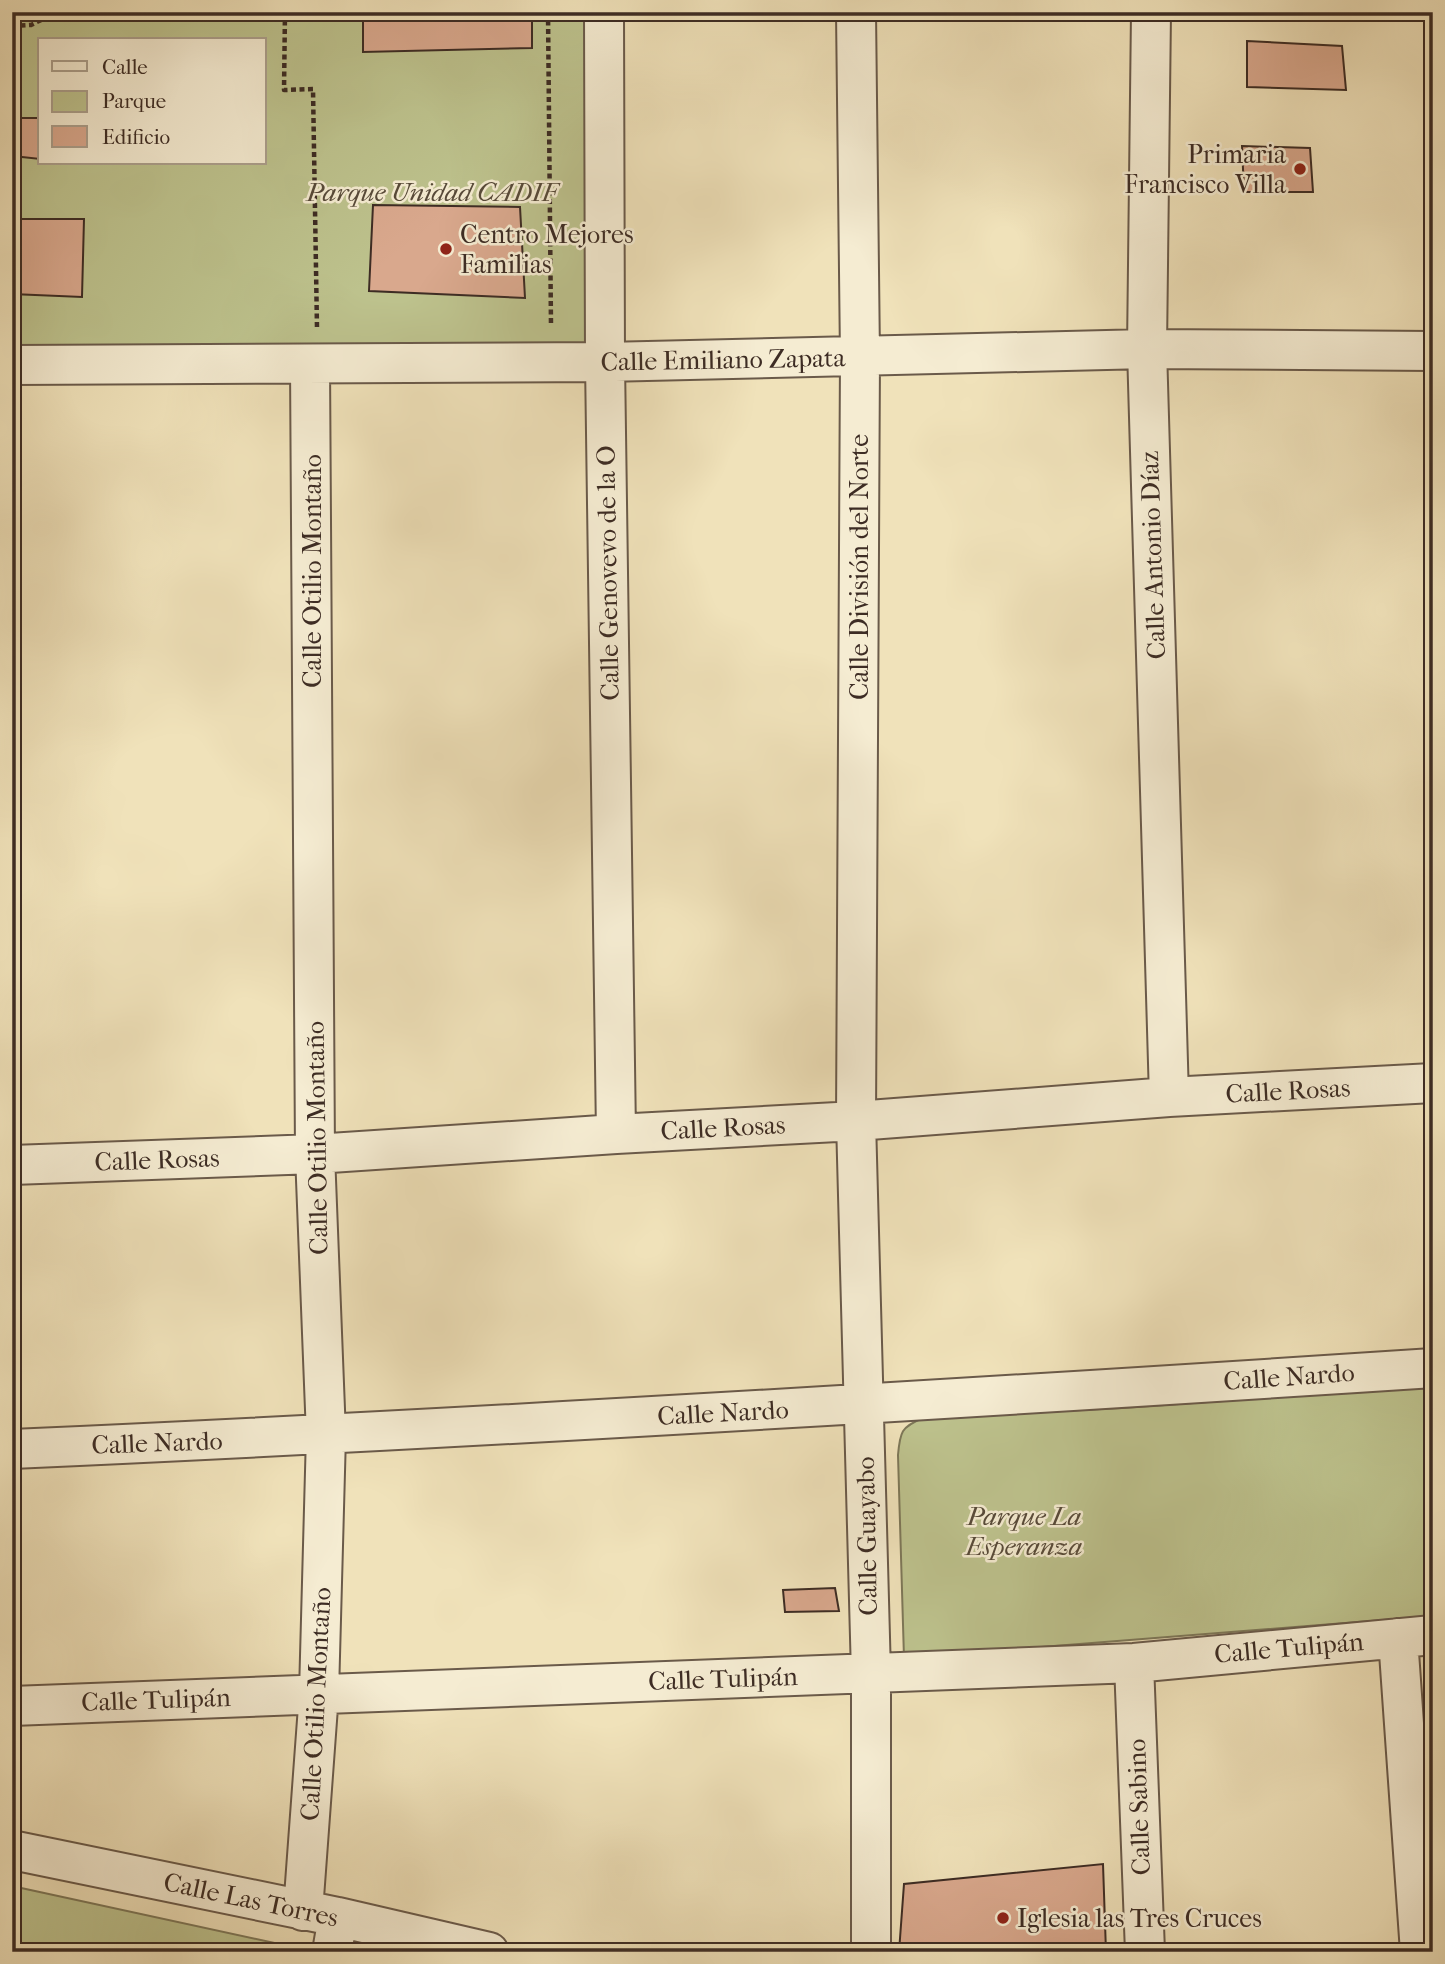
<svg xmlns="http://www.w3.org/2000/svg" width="1445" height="1964" viewBox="0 0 1445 1964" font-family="'IM FELL French Canon',serif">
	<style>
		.green { fill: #bdc28d; stroke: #7d7758; stroke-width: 2; fill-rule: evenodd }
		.building { fill: #d9a88d; stroke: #3d2c24; stroke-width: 2 }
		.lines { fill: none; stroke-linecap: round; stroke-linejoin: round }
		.street-casing { stroke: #6a5a4a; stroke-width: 42 }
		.path { stroke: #3d2c24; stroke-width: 4.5; stroke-dasharray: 5 3.5; stroke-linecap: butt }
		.street { stroke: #f5ecd2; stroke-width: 38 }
		.poi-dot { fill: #8f2418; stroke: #f5ecd2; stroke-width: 2.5 }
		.labels { text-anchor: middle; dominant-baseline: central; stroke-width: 5; stroke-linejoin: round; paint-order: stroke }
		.poi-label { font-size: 26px; fill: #3d2c24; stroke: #f5ecd2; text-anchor: start }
		.park-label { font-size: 26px; font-style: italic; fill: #574a39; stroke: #f5ecd2 }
		.street-label { font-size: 26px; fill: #3d2c24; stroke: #f5ecd2 }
	</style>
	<rect width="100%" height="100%" fill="#f0e2ba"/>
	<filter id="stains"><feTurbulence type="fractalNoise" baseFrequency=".00286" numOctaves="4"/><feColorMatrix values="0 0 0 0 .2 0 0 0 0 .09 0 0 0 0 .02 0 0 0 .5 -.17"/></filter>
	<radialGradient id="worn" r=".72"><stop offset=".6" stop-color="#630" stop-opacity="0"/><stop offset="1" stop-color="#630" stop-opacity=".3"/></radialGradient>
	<path class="green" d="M 12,12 L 604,12 L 605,362 L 12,365 ZM 40,40 L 264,40 L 264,163 L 40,163 Z
		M 1433,1386 L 1433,1616 L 904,1658 L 898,1455 C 900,1432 901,1427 923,1418 L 1122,1408 Z
		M 12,1886 L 316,1952 L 12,1952 Z"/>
	<path class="building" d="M 363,12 L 532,12 L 532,48 L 363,52 Z
		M 1247,41 L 1342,46 L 1346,90 L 1247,87 Z
		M 14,118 L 40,118 L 40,159 L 13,156 Z
		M 1242,146 L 1310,148 L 1313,192 L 1244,192 Z
		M 373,205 L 520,207 L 525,298 L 369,291 Z
		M 12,219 L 84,219 L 82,297 L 12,294 Z
		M 12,439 L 16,439 L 16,512 L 12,512 Z
		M 835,1588 L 839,1611 L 785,1612 L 783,1590 Z
		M 1103,1864 L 1106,1952 L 899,1952 L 904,1884 Z"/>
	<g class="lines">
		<defs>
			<path id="street" d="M 604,12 L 605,362 L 616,1134
				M 856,12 L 860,357 L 856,1121 L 871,1674 L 871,1952
				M 1151,12 L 1147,349 L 1169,1097
				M 12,365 L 605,362 L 1147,349 L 1433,351
				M 12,1165 L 315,1154 L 616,1134 L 856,1121 L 1169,1097 L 1433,1083
				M 12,1449 C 486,1428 959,1399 1433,1368
				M 1398,1638 L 1420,1952
				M 1134,1663 L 1145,1952
				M 12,1706 L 1134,1663 L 1433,1635
				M 12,1850 L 338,1917 L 489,1952
				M 303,1911 L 319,1693 L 326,1435 L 315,1154 L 310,364
				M 332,1952 L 338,1917"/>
		</defs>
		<use href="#street" class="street-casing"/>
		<path class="path" d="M 285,12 L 284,90 L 313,89 L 317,328
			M 548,12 L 551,326
			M 12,26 L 31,25 L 51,15 L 53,12"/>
		<use href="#street" class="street"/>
	</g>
	<g class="poi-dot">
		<circle cx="1300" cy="169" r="7"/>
		<circle cx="446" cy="249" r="7"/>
		<circle cx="1003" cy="1918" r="7"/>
	</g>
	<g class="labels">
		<g class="poi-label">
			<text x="1286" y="154" text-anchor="end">Primaria<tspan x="1286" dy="30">Francisco Villa</tspan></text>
			<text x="460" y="234">Centro Mejores<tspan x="460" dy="30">Familias</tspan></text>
			<text x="1017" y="1918">Iglesia las Tres Cruces</text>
		</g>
		<g class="park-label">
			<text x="432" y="192">Parque Unidad CADIF</text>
			<text x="1024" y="1516">Parque La<tspan x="1024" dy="30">Esperanza</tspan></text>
		</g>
		<g class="street-label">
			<text transform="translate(723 360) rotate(-1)">Calle Emiliano Zapata</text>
			<text transform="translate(1153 555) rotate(-92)">Calle Antonio Díaz</text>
			<text transform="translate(859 567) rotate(-90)">Calle División del Norte</text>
			<text transform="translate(312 571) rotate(-90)">Calle Otilio Montaño</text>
			<text transform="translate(608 573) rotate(-91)">Calle Genovevo de la O</text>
			<text transform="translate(1288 1091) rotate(-3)">Calle Rosas</text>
			<text transform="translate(723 1128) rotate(-3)">Calle Rosas</text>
			<text transform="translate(317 1138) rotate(-91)">Calle Otilio Montaño</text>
			<text transform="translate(157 1160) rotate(-2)">Calle Rosas</text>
			<text transform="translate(1289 1377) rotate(-4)">Calle Nardo</text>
			<text transform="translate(723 1413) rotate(-3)">Calle Nardo</text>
			<text transform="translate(157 1443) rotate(-2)">Calle Nardo</text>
			<text transform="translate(867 1536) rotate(-91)">Calle Guayabo</text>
			<text transform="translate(1289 1648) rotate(-5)">Calle Tulipán</text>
			<text transform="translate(723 1679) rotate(-2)">Calle Tulipán</text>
			<text transform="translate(156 1700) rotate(-2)">Calle Tulipán</text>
			<text transform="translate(316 1704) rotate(-87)">Calle Otilio Montaño</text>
			<text transform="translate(1139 1807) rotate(-92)">Calle Sabino</text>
			<text transform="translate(251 1900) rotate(12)">Calle Las Torres</text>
		</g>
	</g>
	<rect width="1445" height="1964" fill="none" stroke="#f0e2ba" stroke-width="42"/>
	<rect x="14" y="14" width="1417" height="1936" fill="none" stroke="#3d2c24" stroke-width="3.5"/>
	<rect x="21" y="21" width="1403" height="1922" fill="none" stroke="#3d2c24" stroke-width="2"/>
	<rect x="38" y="38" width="228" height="126" fill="#f5ecd2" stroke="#ab9f8c" stroke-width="2"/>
	<rect x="52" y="61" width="35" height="10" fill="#f5ecd2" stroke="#ab9f8c" stroke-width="2"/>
	<text x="102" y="74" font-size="21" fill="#3d2c24">Calle</text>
	<rect x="52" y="91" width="35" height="21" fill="#bdc28d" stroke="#ab9f8c" stroke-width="2"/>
	<text x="102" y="108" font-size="21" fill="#3d2c24">Parque</text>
	<rect x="52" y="126" width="35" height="21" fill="#d9a88d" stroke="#ab9f8c" stroke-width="2"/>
	<text x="102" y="144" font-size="21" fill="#3d2c24">Edificio</text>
	<rect width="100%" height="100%" filter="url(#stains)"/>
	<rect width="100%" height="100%" fill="url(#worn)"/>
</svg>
